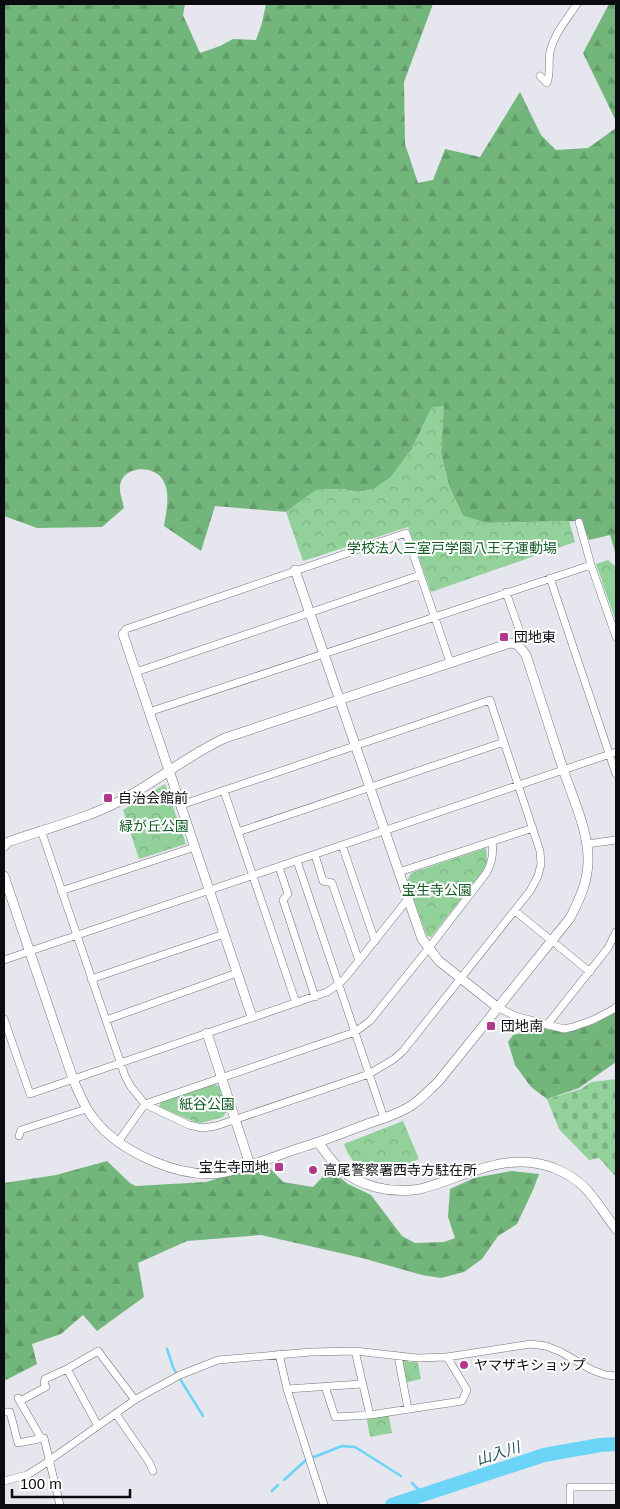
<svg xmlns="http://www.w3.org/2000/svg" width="620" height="1509" viewBox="0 0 620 1509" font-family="Helvetica,'Noto Sans JP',sans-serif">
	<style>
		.forest { fill: url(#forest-firs) }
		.cemetery { fill: url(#cemetery-stones) }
		.park { fill: url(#park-crowns) }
		.garden { fill: #92d199 }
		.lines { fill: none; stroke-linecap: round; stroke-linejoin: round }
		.stream { stroke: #6cd5f7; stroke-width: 2.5 }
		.river { stroke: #6cd5f7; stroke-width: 14 }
		.minor-casing { stroke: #73747c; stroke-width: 8 }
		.tertiary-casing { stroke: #73747c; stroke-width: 10 }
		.minor { stroke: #fff; stroke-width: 7 }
		.tertiary { stroke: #fff; stroke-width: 9 }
		.poi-dot { fill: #b1388c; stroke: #fff; stroke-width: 2 }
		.labels { text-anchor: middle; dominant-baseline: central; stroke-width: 4; stroke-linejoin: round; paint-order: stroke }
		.park-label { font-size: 14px; fill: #145c26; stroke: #fff }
		.poi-label { font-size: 14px; fill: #0b0c0f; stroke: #fff; text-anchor: start }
		.water-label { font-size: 15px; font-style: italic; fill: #23515f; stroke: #fff }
	</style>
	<defs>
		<pattern id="forest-firs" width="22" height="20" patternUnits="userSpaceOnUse" patternTransform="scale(1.25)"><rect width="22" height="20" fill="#73b67c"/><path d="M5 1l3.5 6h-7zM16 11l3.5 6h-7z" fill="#629b6a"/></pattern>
		<pattern id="cemetery-stones" width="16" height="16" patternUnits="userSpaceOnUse" patternTransform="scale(1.25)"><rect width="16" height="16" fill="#92d199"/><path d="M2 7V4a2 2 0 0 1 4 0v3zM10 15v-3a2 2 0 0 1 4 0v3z" fill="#7db283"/></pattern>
		<pattern id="park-crowns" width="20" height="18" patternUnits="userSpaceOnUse" patternTransform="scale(1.25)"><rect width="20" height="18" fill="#92d199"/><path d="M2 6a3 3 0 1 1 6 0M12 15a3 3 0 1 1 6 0" fill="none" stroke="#7db283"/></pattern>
	</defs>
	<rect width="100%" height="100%" fill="#e5e6ee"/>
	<path class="forest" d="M 4,4 L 185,4 L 183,15 L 200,53 L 220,46 L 233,39 L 256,40 L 262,23 L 266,4 L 433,4 L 404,82 L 405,144 L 418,183 L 433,180 L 445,149 L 480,157 L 520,92 L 541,135 L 556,150 L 588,148 L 616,128 L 616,555 L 610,535 L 589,540 L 582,521 L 487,523 L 463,516 L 449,486 L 441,454 L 443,407 L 432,407 L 412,449 L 391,477 L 374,489 L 358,492 L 342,489 L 316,490 L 286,512 L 215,506 L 201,551 L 164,526 C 166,513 171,493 163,480 C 153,463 119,466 120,489 C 120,495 123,502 124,508 L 102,527 L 37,528 L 4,516 Z
		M 609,4 L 616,4 L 616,121 L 583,53 Z
		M 616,1012 L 616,1062 L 579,1088 L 547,1099 L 531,1087 L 515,1065 L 508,1042 L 513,1035 L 542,1028 L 566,1033 L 594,1024 Z
		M 107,1161 L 130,1183 L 136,1186 L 206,1182 L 266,1164 L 283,1182 L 313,1187 L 330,1169 L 348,1184 L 371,1195 L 402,1236 L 415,1243 L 444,1242 L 455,1238 L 448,1217 L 450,1189 L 474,1178 L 511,1171 L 539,1174 L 533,1190 L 517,1224 L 498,1236 L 482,1259 L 464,1272 L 441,1278 L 422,1275 L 362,1258 L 261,1235 L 187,1241 L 138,1263 L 144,1297 L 97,1331 L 83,1315 L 61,1334 L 32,1344 L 37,1364 L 6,1380 L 4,1378 L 4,1183 L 56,1175 Z"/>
	<path class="cemetery" d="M 616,1079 L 616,1177 L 599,1158 L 589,1160 L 559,1129 L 547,1099 L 581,1089 L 591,1082 Z"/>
	<path class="park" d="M 444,406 L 441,454 L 449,486 L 463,516 L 487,523 L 569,521 L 575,542 L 431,592 L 408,527 L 303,561 L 286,512 L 316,490 L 342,489 L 358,492 L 374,489 L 391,477 L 412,449 L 432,407 Z
		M 608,560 L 616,567 L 616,621 L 596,564 Z
		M 165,784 L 186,844 L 139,859 L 123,810 Z
		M 486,848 L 487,862 L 483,871 L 431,937 L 427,936 L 407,881 L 411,873 Z
		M 214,1084 L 219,1086 L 227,1111 L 223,1117 L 201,1123 L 195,1122 L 159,1107 L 161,1102 Z
		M 403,1121 L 419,1159 C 389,1172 358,1184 344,1144 Z
		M 398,1356 L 408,1357 L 408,1362 L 414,1362 L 414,1358 L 417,1358 L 421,1379 L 404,1383 Z
		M 388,1412 L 392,1433 L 370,1437 L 366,1415 Z"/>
	<path class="garden" d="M 616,578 L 616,621 L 602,581 Z"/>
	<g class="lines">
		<path class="stream" d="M 167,1349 L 173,1367 L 177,1375
			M 180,1379 L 203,1416
			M 314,1457 L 342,1446 L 355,1447 L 401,1476
			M 284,1480 L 306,1460
			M 412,1483 L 424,1495
			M 272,1491 L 278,1485"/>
		<path class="river" d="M 392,1505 L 544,1455 L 600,1445 L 616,1444"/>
		<defs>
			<path id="minor" d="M 540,76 L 547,83 C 551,73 548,62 550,52 C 554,34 567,19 577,4
				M 579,522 L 591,565
				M 550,578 L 616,774
				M 506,592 L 520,632 L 518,645
				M 123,634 L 126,629 L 406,533 L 450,662
				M 136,672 L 420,575
				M 149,712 L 591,565 L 616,637
				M 224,791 L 296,1003
				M 41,830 L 125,1076 L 131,1087 L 145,1104 L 189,1125 L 202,1128 L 216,1126 L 369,1074 L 394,1059 L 403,1051 L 530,891 L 538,876 L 541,864 L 540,851 L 490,700 L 181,805
				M 238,832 L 504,742
				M 587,844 L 616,840
				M 342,845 L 375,941
				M 315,855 L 323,881 L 332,883 L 359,961
				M 297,861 L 384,1118
				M 279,867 L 288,894 L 283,900 L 315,997
				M 399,872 L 533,828
				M 61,891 L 195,847
				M 515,911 L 547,937
				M 557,945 L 590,972
				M 4,960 L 616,752
				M 91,979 L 224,934
				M 497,1007 L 515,1016 L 564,1029 L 573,1027 L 593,1020 L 614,1009 L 616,1007
				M 4,1019 L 30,1094 L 327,992 L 339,984 L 345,978 L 408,899
				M 106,1020 L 237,973
				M 547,1025 L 608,948 L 616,932
				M 19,1136 L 21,1130 L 86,1109
				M 118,1142 L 145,1104 L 355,1032 L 370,1021 L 428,949 L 487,872 C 492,862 494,853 492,842
				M 355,1351 L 370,1415
				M 279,1354 L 287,1389 L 324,1505
				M 398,1356 L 408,1409
				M 67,1369 L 98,1426
				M 325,1386 L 335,1417 L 370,1415 L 462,1401 L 467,1390 L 447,1357
				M 287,1389 L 362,1384
				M 18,1398 L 41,1438
				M 20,1401 L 46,1387 L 44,1383 L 45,1379 L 67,1369 L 98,1351 L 135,1400
				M 4,1412 L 10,1412 L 18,1443 L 44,1438 L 60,1505
				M 116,1414 L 149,1462 L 153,1471
				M 4,1481 L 27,1475 L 40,1467 L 136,1399 L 180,1375 L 218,1360 L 311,1352 L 355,1351 L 417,1358 L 447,1357 L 531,1344 L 546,1346 L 561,1352 L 592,1370 L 606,1375 L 616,1376
				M 570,1505 L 570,1487 L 616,1487"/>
			<path id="tertiary" d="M 295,570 L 422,939 L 439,961 L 497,1007
				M 123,634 L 252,1017
				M 4,846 L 8,842 C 45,829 85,819 120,801 C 156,782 188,755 225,738 L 510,643 L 518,645 L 526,655 C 539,694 551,733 564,772 C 573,798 587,829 588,856 C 589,879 580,899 570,918 L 438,1082 C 429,1090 421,1099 412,1105 C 399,1114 382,1119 367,1124 C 348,1131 329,1139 309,1145 C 282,1153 254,1166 226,1172 C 183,1181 121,1153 94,1119 C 84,1107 79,1093 73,1079 L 4,876
				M 207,1033 L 250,1165
				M 318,1142 C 324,1150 330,1160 338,1167 C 360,1187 391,1194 420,1189 C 466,1177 505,1150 554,1168 C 566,1173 577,1179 586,1189 C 597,1201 606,1216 616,1229"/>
		</defs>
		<use href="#minor" class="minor-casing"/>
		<use href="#tertiary" class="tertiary-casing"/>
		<use href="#minor" class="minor"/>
		<use href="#tertiary" class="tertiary"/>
	</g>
	<g class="poi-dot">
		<rect x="499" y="632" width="10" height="10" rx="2.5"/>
		<rect x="103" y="793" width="10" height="10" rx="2.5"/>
		<rect x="486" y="1021" width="10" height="10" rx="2.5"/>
		<rect x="274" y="1162" width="10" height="10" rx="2.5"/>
		<circle cx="313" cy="1170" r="5"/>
		<circle cx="464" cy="1365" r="5"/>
	</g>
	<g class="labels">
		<g class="park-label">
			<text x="452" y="548">学校法人三室戸学園八王子運動場</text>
			<text x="154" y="826">緑が丘公園</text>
			<text x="437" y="890">宝生寺公園</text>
			<text x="207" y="1104">紙谷公園</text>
		</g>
		<g class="poi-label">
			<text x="514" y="637">団地東</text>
			<text x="118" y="798">自治会館前</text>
			<text x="501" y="1026">団地南</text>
			<text x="269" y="1167" text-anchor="end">宝生寺団地</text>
			<text x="323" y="1170">高尾警察署西寺方駐在所</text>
			<text x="474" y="1365">ヤマザキショップ</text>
		</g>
		<g class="water-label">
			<text transform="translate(498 1453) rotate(-18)">山入川</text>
		</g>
	</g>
	<rect width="620" height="1509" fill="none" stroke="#0b0c0f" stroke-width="10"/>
	<path d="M12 1489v8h118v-8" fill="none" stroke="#0b0c0f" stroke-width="2.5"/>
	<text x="20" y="1489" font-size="15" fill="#0b0c0f" stroke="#ffffff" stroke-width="4" paint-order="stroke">100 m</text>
</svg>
